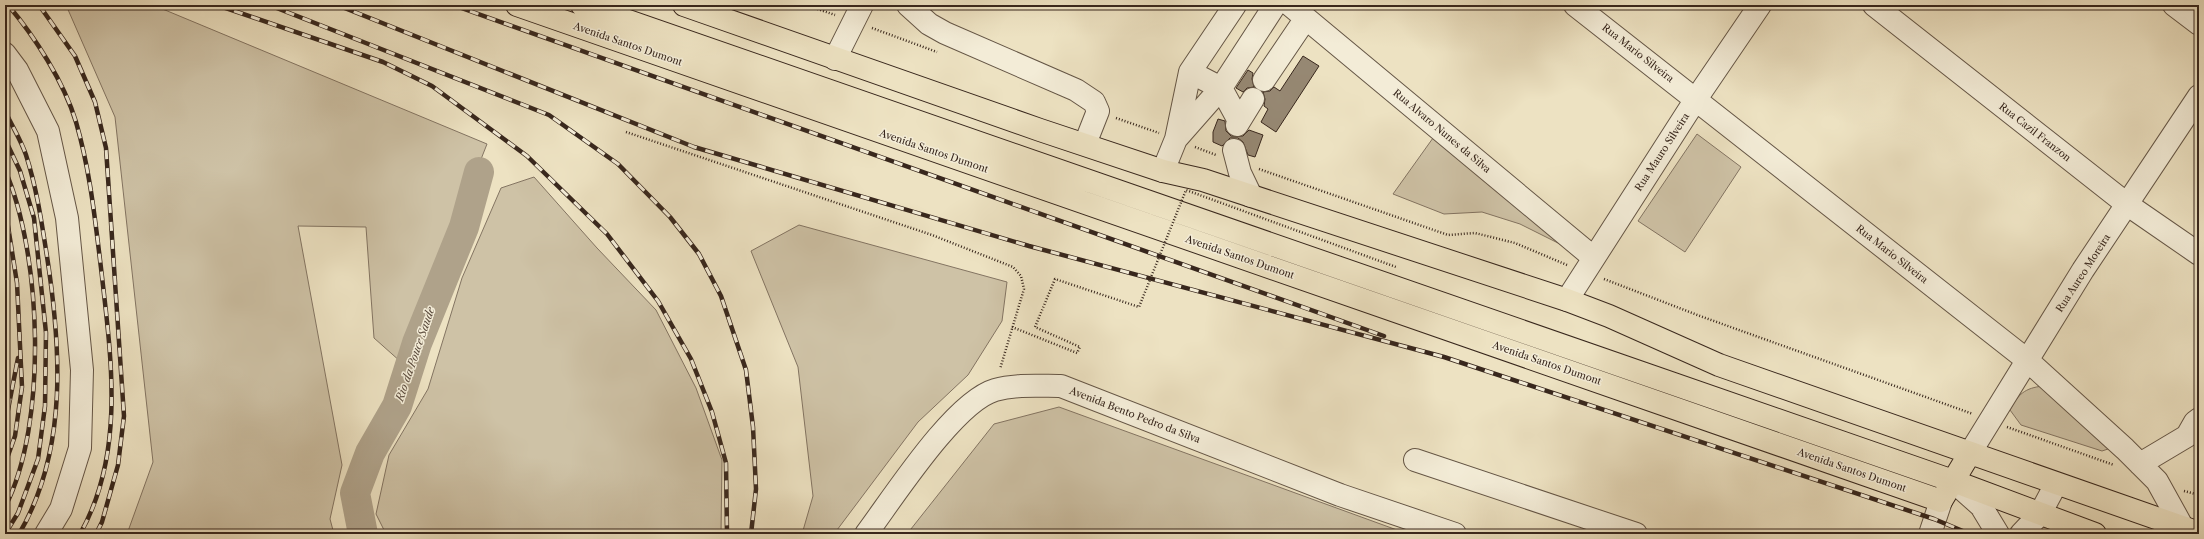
<svg xmlns="http://www.w3.org/2000/svg" width="2204" height="539" viewBox="0 0 2204 539" font-family="'Libre Caslon Text',serif">
	<style>
		.green { fill: #cec2a6; stroke: #837462 }
		.lines { fill: none; stroke-linecap: round; stroke-linejoin: round }
		.river { stroke: #afa28a; stroke-width: 30 }
		.building { fill: #968873; stroke: #38271d }
		.minor-casing { stroke: #655646; stroke-width: 24 }
		.major-casing { stroke: #38271d; stroke-width: 24 }
		.path { stroke: #38271d; stroke-width: 2.5; stroke-dasharray: 1 2; stroke-linecap: butt }
		.minor { stroke: #f3ecd7; stroke-width: 22 }
		.major { stroke: #ede2c2; stroke-width: 22 }
		.rail-casing { stroke: #38271d; stroke-width: 4.5 }
		.rail { stroke: #f3ecd7; stroke-width: 3; stroke-dasharray: 9; stroke-linecap: butt }
		.path-bridge { stroke: #38271d; stroke-width: 2.5; stroke-dasharray: 1 2; stroke-linecap: butt }
		.labels { text-anchor: middle; dominant-baseline: central; stroke-width: 3; stroke-linejoin: round; paint-order: stroke }
		.street-label { font-size: 10px; fill: #38271d; stroke: #f3ecd7 }
		.water-label { font-size: 11px; font-style: italic; fill: #5c4c3e; stroke: #f3ecd7 }
	</style>
	<rect width="100%" height="100%" fill="#ede2c2"/>
	<filter id="stains"><feTurbulence type="fractalNoise" baseFrequency=".005" numOctaves="4"/><feColorMatrix values="0 0 0 0 .2 0 0 0 0 .09 0 0 0 0 .02 0 0 0 .5 -.17"/></filter>
	<radialGradient id="worn" r=".72"><stop offset=".6" stop-color="#630" stop-opacity="0"/><stop offset="1" stop-color="#630" stop-opacity=".3"/></radialGradient>
	<path class="green" d="M 66,5 L 153,5 L 487,144 L 401,362 L 374,338 L 366,227 L 298,226 L 342,465 L 330,519 L 334,534 L 127,534 L 153,462 L 115,117 Z
		M 1697,134 L 1741,167 L 1685,252 L 1638,221 Z
		M 1433,138 L 1570,249 L 1520,224 L 1482,212 L 1444,214 L 1393,194 Z
		M 534,177 L 597,248 L 656,310 L 696,388 L 722,460 L 721,534 L 386,534 L 376,514 L 389,455 L 428,389 L 462,278 L 501,188 Z
		M 799,225 L 1007,282 L 1002,321 L 968,375 L 918,422 L 834,534 L 802,534 L 813,496 L 798,367 L 751,251 Z
		M 2043,386 L 2111,448 L 2102,451 L 2021,425 L 2010,410 C 2018,394 2025,388 2043,386 Z
		M 1059,407 L 1408,534 L 907,534 L 994,424 Z"/>
	<g class="lines">
		<path class="river" d="M 363,534 L 355,493 L 370,453 L 397,406 L 417,343 L 464,227 L 479,172"/>
	</g>
	<path class="building" d="M 1303,56 L 1319,66 L 1276,132 L 1261,122 L 1268,109 L 1264,106 L 1265,99 L 1263,92 L 1270,91 L 1274,87 L 1280,91 Z
		M 1248,70 L 1253,73 L 1252,79 L 1254,87 L 1247,88 L 1243,92 L 1236,88 Z
		M 1218,119 L 1225,121 L 1226,131 L 1231,136 L 1243,136 L 1249,130 L 1263,135 L 1255,157 L 1248,155 L 1243,142 L 1238,138 L 1230,138 L 1222,146 L 1213,142 L 1213,132 Z"/>
	<g class="lines">
		<defs>
			<path id="minor" d="M 908,5 L 929,24 L 945,33 L 1076,90 L 1094,102 L 1098,111 L 1085,144
				M 1290,5 L 1594,258
				M 1575,5 L 2027,360 L 2125,449 L 2157,481 L 2183,528
				M 1874,5 L 2128,205 L 2199,254
				M 2174,5 L 2199,24
				M 5,54 L 17,70 L 48,131 L 67,218 L 82,370 L 80,448 L 61,509 L 46,534
				M 835,59 L 862,5
				M 1190,72 L 1221,88 L 1239,121
				M 1264,80 L 1306,18
				M 1237,125 L 1253,99
				M 1177,138 L 1221,88 L 1275,5
				M 1234,150 L 1240,173 L 1251,196
				M 1163,171 L 1176,139 L 1190,72 L 1235,5
				M 1567,300 L 1696,99 L 1760,5
				M 1970,453 L 2083,270 L 2199,96
				M 1415,460 L 1636,534
				M 2140,464 L 2187,436 L 2195,422 L 2199,419
				M 1954,482 L 1981,506 L 1998,534
				M 866,534 C 893,498 954,402 995,390 C 1016,384 1040,386 1061,386 L 1340,495 L 1455,534
				M 1930,534 L 1941,501
				M 2021,534 L 2040,514 L 2056,484"/>
			<path id="major" d="M 517,5 L 1941,501 L 1970,453
				M 582,5 L 1953,481 L 2095,534
				M 684,5 L 1040,130 L 1163,171 L 1203,180 L 1567,300 L 1609,316 L 1719,365 L 2199,533"/>
		</defs>
		<use href="#minor" class="minor-casing"/>
		<use href="#major" class="major-casing"/>
		<path class="path" d="M 806,5 L 835,15
			M 872,28 L 937,52
			M 1116,118 L 1159,133
			M 626,132 L 932,235 L 1013,267 L 1021,276 L 1024,289 L 1000,369
			M 1195,147 L 1216,155
			M 1259,169 L 1448,235 L 1475,233 L 1515,243 L 1567,265
			M 1604,279 L 1700,316 L 1973,414
			M 2007,427 L 2114,465
			M 2184,491 L 2199,495"/>
		<use href="#minor" class="minor"/>
		<use href="#major" class="major"/>
		<defs>
			<path id="rail" d="M 8,5 C 35,37 64,82 76,122 C 90,170 95,219 101,268 C 111,356 126,453 80,534
				M 39,5 L 75,56 L 95,102 L 106,148 L 124,416 L 118,465 L 102,522 L 96,534
				M 217,5 L 383,62 L 432,86 L 527,156 L 607,234 L 658,301 L 691,359 L 712,412 L 726,463 L 727,534
				M 269,5 L 549,115 L 618,164 L 670,217 L 699,254 L 721,296 L 746,370 L 753,427 L 756,489 L 751,534
				M 337,5 L 694,147 L 1029,246 L 1444,357 L 1934,519 L 1970,534
				M 453,5 L 1384,336
				M 5,111 C 12,126 21,140 26,155 C 36,186 41,218 46,250 C 61,344 69,449 19,534
				M 5,139 L 20,171 L 34,218 L 46,333 L 45,406 L 38,459 L 18,513 L 5,534
				M 5,170 C 42,255 48,424 5,507
				M 5,207 L 17,283 L 22,387 L 15,436 L 5,464
				M 5,425 L 18,358"/>
		</defs>
		<use href="#rail" class="rail-casing"/>
		<use href="#rail" class="rail"/>
		<path class="path-bridge" d="M 1012,327 L 1077,353 L 1080,347 L 1035,327 L 1055,279 L 1139,307 L 1186,190 L 1396,267"/>
	</g>
	<g class="labels">
		<g class="street-label">
			<text transform="translate(628 44) rotate(19)">Avenida Santos Dumont</text>
			<text transform="translate(1638 53) rotate(38)">Rua Mario Silveira</text>
			<text transform="translate(1442 131) rotate(40)">Rua Alvaro Nunes da Silva</text>
			<text transform="translate(2035 132) rotate(38)">Rua Cazil Franzon</text>
			<text transform="translate(934 151) rotate(19)">Avenida Santos Dumont</text>
			<text transform="translate(1662 152) rotate(-57)">Rua Mauro Silveira</text>
			<text transform="translate(1892 254) rotate(38)">Rua Mario Silveira</text>
			<text transform="translate(1240 257) rotate(19)">Avenida Santos Dumont</text>
			<text transform="translate(2083 273) rotate(-57)">Rua Aureo Moreira</text>
			<text transform="translate(1547 363) rotate(19)">Avenida Santos Dumont</text>
			<text transform="translate(1135 415) rotate(21)">Avenida Bento Pedro da Silva</text>
			<text transform="translate(1852 470) rotate(19)">Avenida Santos Dumont</text>
		</g>
		<g class="water-label">
			<text transform="translate(415 354) rotate(-71)">Rio da Pouce Saude</text>
		</g>
	</g>
	<rect width="2204" height="539" fill="none" stroke="#ede2c2" stroke-width="20"/>
	<rect x="6" y="6" width="2192" height="527" fill="none" stroke="#38271d" stroke-width="2"/>
	<rect x="10" y="10" width="2184" height="519" fill="none" stroke="#38271d"/>
	<rect width="100%" height="100%" filter="url(#stains)"/>
	<rect width="100%" height="100%" fill="url(#worn)"/>
</svg>
